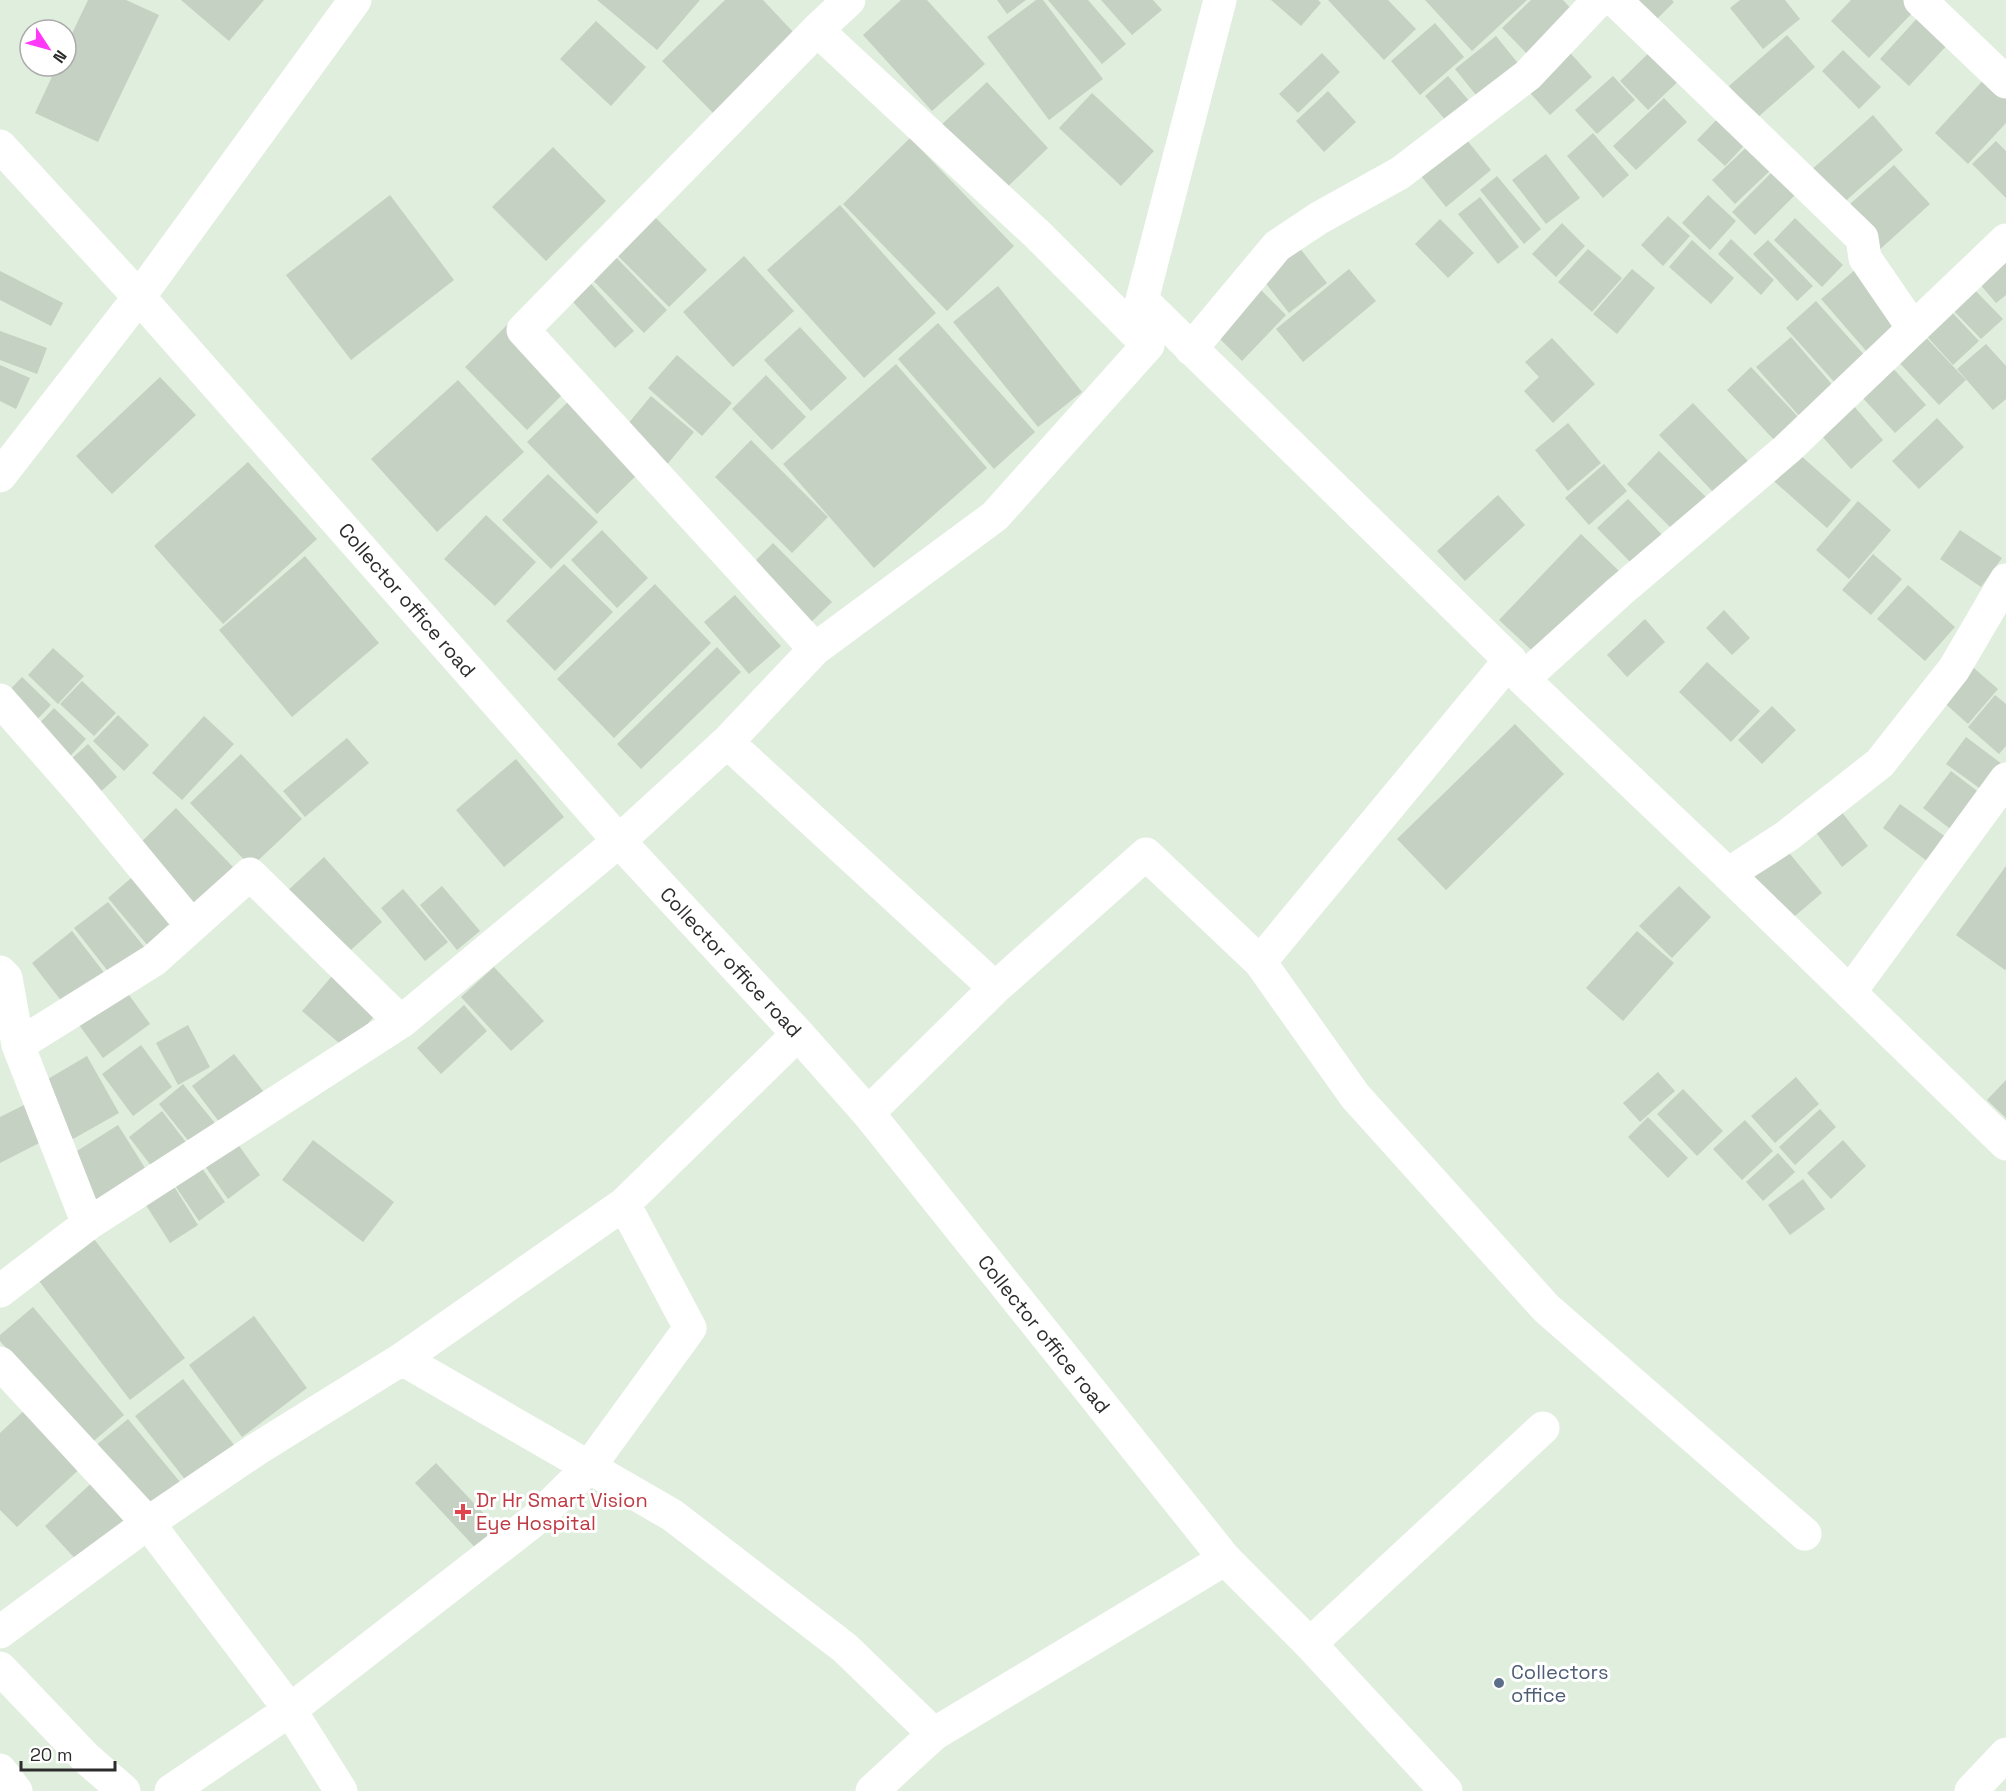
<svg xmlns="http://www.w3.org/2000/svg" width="2006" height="1791" viewBox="0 0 2006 1791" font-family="'Space Grotesk',sans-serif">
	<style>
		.building { fill: #c5d1c2 }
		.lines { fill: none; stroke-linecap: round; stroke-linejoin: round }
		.street { stroke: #fff; stroke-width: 33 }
		.secondary { stroke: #fff; stroke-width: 33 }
		.health-dot { fill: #e0444e; stroke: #fff; stroke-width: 2 }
		.service-dot { fill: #5c6f8a; stroke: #fff; stroke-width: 2 }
		.labels { text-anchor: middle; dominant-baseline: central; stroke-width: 6; stroke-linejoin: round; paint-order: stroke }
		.street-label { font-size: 20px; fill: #2c2c2c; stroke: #fff }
		.health-label { font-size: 20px; fill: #be3a42; stroke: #fff; text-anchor: start }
		.service-label { font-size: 20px; fill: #4e5e75; stroke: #fff; text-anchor: start }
	</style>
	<rect width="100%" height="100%" fill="#e0eedd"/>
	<path class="building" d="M 88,0 L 126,0 L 159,15 L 98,142 L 35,113 L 57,66 L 66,66 L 66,46 Z
		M 181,0 L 264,0 L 229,41 Z
		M 597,0 L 700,0 L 657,50 Z
		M 725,0 L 763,0 L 795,34 L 713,113 L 662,61 Z
		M 901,0 L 927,0 L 985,64 L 932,111 L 863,35 Z
		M 997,0 L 1026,0 L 1007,14 Z
		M 1036,0 L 1043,0 L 1103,79 L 1049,120 L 987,37 Z
		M 1048,0 L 1088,0 L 1126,44 L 1102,64 Z
		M 1101,0 L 1153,0 L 1162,10 L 1132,35 Z
		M 1271,0 L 1318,0 L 1321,3 L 1301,26 Z
		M 1328,0 L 1388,0 L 1416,29 L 1384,60 Z
		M 1425,0 L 1527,0 L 1472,51 Z
		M 1531,0 L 1563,0 L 1576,14 L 1530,57 L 1502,28 Z
		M 1621,0 L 1672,0 L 1674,2 L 1648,28 Z
		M 1740,0 L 1785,0 L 1800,19 L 1763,49 L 1730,8 Z
		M 1851,0 L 1907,0 L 1916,9 L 1869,58 L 1831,21 Z
		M 1921,14 L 1950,42 L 1909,86 L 1880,59 Z
		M 596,21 L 646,67 L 611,106 L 560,59 Z
		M 1435,23 L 1464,57 L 1420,95 L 1391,61 Z
		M 1787,35 L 1815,67 L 1757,118 L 1729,86 Z
		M 1496,36 L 1525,72 L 1484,105 L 1455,69 Z
		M 1658,44 L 1686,74 L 1648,110 L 1620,81 Z
		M 1563,45 L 1592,77 L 1550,115 L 1521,83 Z
		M 1843,50 L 1881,87 L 1859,109 L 1822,71 Z
		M 1322,53 L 1340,72 L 1298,113 L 1279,94 Z
		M 1448,76 L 1476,109 L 1453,129 L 1425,96 Z
		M 1613,76 L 1635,100 L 1597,134 L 1575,110 Z
		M 1986,77 L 2006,96 L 2006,123 L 1968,164 L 1935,133 Z
		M 987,82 L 1048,148 L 1000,194 L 938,128 Z
		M 1328,91 L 1356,122 L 1324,152 L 1296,121 Z
		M 1092,93 L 1154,151 L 1121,186 L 1059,128 Z
		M 1664,98 L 1687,122 L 1636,170 L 1613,146 Z
		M 1724,112 L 1751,138 L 1725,166 L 1697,140 Z
		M 1873,115 L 1903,150 L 1840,206 L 1809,172 Z
		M 1458,129 L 1491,170 L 1446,207 L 1413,166 Z
		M 1593,133 L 1629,175 L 1603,198 L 1567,156 Z
		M 910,138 L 1014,246 L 947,311 L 843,204 Z
		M 1753,141 L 1776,165 L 1735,204 L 1712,180 Z
		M 1996,141 L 2006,151 L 2006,198 L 1972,164 Z
		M 553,147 L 606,201 L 546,261 L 492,207 Z
		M 1546,154 L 1580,198 L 1546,224 L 1512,180 Z
		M 1894,165 L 1930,204 L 1877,252 L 1841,212 Z
		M 1777,167 L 1800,190 L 1755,235 L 1732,212 Z
		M 1497,176 L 1541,229 L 1524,244 L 1480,190 Z
		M 390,195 L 454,280 L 351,360 L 286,275 Z
		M 1708,195 L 1736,221 L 1710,250 L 1682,223 Z
		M 1480,197 L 1519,247 L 1498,264 L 1458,214 Z
		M 840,205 L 936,313 L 864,378 L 767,270 Z
		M 652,214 L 707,270 L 669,307 L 613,251 Z
		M 1668,216 L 1690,236 L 1663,266 L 1641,245 Z
		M 1795,218 L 1843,265 L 1822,287 L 1774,240 Z
		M 1440,219 L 1474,253 L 1448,278 L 1415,244 Z
		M 1562,223 L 1585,246 L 1556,277 L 1532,254 Z
		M 1731,239 L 1774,280 L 1761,295 L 1718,254 Z
		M 1692,240 L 1734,278 L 1711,304 L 1669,267 Z
		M 1768,240 L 1813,286 L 1797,301 L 1753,254 Z
		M 1295,242 L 1327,283 L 1289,313 L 1257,272 Z
		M 1588,249 L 1622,278 L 1592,312 L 1558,282 Z
		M 609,250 L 667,310 L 644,333 L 586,273 Z
		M 744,256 L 794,311 L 733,367 L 683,312 Z
		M 2006,261 L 2006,295 L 1996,303 L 1972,275 Z
		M 1349,269 L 1376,301 L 1303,362 L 1276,329 Z
		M 1632,269 L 1655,288 L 1617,334 L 1593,314 Z
		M 1856,269 L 1903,322 L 1868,353 L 1821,299 Z
		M 0,271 L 63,303 L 51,326 L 0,300 Z
		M 583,275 L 634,331 L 615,348 L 564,292 Z
		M 1255,284 L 1286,315 L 1242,361 L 1210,329 Z
		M 1969,284 L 2003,319 L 1981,339 L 1948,305 Z
		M 998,286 L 1082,392 L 1038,427 L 953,322 Z
		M 1816,301 L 1866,357 L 1836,384 L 1786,328 Z
		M 1948,308 L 1979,341 L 1953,365 L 1923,332 Z
		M 938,323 L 1035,432 L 994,469 L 898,359 Z
		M 508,324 L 570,387 L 527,430 L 465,367 Z
		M 800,327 L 847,378 L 811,411 L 764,360 Z
		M 1919,330 L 1966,380 L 1939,405 L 1892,355 Z
		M 0,331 L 47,348 L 37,374 L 0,360 Z
		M 1791,337 L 1835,388 L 1801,418 L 1756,367 Z
		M 1552,338 L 1595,384 L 1553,423 L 1524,391 L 1539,377 L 1525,362 Z
		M 1986,344 L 2006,366 L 2006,399 L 1993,410 L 1957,369 Z
		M 677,355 L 732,403 L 702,436 L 648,388 Z
		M 896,364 L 987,468 L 874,568 L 783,464 Z
		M 0,365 L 30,378 L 16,409 L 0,401 Z
		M 1891,366 L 1926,405 L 1895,433 L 1860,395 Z
		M 1751,367 L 1801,420 L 1777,443 L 1727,390 Z
		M 766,375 L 806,417 L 772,450 L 732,409 Z
		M 160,377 L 196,415 L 112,494 L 76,456 Z
		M 458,380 L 524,452 L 437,532 L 371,459 Z
		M 575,395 L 645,467 L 597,514 L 527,442 Z
		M 651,396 L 694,432 L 665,467 L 622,431 Z
		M 1846,397 L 1883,440 L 1851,469 L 1813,426 Z
		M 1693,403 L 1749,462 L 1715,494 L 1659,435 Z
		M 1937,418 L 1964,447 L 1919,489 L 1892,461 Z
		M 1568,423 L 1601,463 L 1568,491 L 1535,450 Z
		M 751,440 L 828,517 L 792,553 L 715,477 Z
		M 1792,448 L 1851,500 L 1827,528 L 1768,476 Z
		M 1659,451 L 1707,498 L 1674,531 L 1627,484 Z
		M 248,462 L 317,539 L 223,624 L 154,546 Z
		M 1604,464 L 1627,491 L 1589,525 L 1565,498 Z
		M 548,474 L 598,522 L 551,569 L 502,520 Z
		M 1498,495 L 1525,525 L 1465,581 L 1437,551 Z
		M 1628,499 L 1667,540 L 1637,569 L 1597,528 Z
		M 1858,501 L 1891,530 L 1849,579 L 1816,550 Z
		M 486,515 L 536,562 L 495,606 L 444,559 Z
		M 602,530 L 648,578 L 617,608 L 571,560 Z
		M 1960,530 L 2002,558 L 1981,587 L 1940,559 Z
		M 1581,534 L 1620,572 L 1539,657 L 1499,620 Z
		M 773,543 L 832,602 L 805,628 L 746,570 Z
		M 1873,554 L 1902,579 L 1871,615 L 1842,590 Z
		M 305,556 L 379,643 L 292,717 L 219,630 Z
		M 564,564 L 613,612 L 555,671 L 506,621 Z
		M 655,584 L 711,643 L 614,738 L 557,679 Z
		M 1908,585 L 1955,627 L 1925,661 L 1877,619 Z
		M 735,595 L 781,646 L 749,674 L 704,622 Z
		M 1724,610 L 1750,638 L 1732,655 L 1706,628 Z
		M 1645,619 L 1665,642 L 1627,677 L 1607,655 Z
		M 717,647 L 741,672 L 641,769 L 617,744 Z
		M 53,648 L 84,676 L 58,704 L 28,675 Z
		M 1707,662 L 1760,711 L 1731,742 L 1679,692 Z
		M 1968,663 L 1998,689 L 1968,724 L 1939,698 Z
		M 22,677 L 51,705 L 30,727 L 0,700 Z
		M 82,681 L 116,713 L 94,736 L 60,704 Z
		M 1995,695 L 2006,704 L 2006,746 L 1999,754 L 1968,727 Z
		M 1772,706 L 1796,730 L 1762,764 L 1738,740 Z
		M 54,708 L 86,739 L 62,765 L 29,734 Z
		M 118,715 L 149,745 L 124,771 L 93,741 Z
		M 204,716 L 234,744 L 182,800 L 152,773 Z
		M 1515,724 L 1564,774 L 1446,890 L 1397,839 Z
		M 1966,737 L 2006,767 L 1989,795 L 1946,764 Z
		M 347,738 L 369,763 L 305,817 L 283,791 Z
		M 88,744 L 117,777 L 90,801 L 61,768 Z
		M 241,754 L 302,819 L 251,867 L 190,803 Z
		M 516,759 L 564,817 L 504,867 L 456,810 Z
		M 1951,771 L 1985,797 L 1957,834 L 1923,808 Z
		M 1834,802 L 1868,846 L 1842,867 L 1808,822 Z
		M 1900,804 L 1950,840 L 1931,864 L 1883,828 Z
		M 176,808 L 233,867 L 190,909 L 132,851 Z
		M 1781,843 L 1822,893 L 1789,921 L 1747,872 Z
		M 324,857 L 382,922 L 343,957 L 285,893 Z
		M 2006,866 L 2006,969 L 2005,970 L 1956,935 Z
		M 137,873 L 179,921 L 149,947 L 108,898 Z
		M 442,886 L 480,931 L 457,950 L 420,905 Z
		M 1679,886 L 1711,917 L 1672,958 L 1639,926 Z
		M 403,889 L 448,942 L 425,961 L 381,908 Z
		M 108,902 L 145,948 L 111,975 L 74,928 Z
		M 72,931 L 106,975 L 66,1007 L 32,963 Z
		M 1637,931 L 1674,963 L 1623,1021 L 1586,988 Z
		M 494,967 L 544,1021 L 511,1051 L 461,997 Z
		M 332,976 L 376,1014 L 346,1049 L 302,1011 Z
		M 121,984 L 150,1024 L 103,1058 L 74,1018 Z
		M 464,1005 L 487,1031 L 441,1074 L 417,1048 Z
		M 188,1025 L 210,1067 L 178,1085 L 156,1043 Z
		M 141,1045 L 172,1087 L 133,1116 L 102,1074 Z
		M 234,1054 L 263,1091 L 220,1123 L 192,1086 Z
		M 87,1056 L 119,1113 L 73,1139 L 41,1083 Z
		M 1658,1072 L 1675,1091 L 1640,1122 L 1623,1103 Z
		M 1796,1077 L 1819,1104 L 1775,1143 L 1751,1116 Z
		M 2006,1080 L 2006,1118 L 1987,1100 Z
		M 183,1084 L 219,1128 L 194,1148 L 159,1104 Z
		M 1683,1089 L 1723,1131 L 1697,1156 L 1657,1114 Z
		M 30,1102 L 49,1138 L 0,1163 L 0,1117 Z
		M 1820,1109 L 1836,1127 L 1795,1165 L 1779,1147 Z
		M 162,1111 L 192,1150 L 159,1176 L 129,1137 Z
		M 1648,1117 L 1688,1158 L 1668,1178 L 1628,1137 Z
		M 1745,1120 L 1773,1151 L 1742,1180 L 1713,1149 Z
		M 118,1125 L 150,1176 L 101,1207 L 69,1156 Z
		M 232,1136 L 260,1175 L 228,1199 L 200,1159 Z
		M 313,1140 L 394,1202 L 363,1242 L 282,1180 Z
		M 1843,1140 L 1866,1166 L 1831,1199 L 1807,1173 Z
		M 1778,1153 L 1795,1172 L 1763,1201 L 1746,1182 Z
		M 200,1165 L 225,1202 L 199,1221 L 174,1184 Z
		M 1803,1179 L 1825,1209 L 1790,1235 L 1768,1205 Z
		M 172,1183 L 198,1225 L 170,1243 L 144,1202 Z
		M 94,1239 L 185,1358 L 130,1400 L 39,1281 Z
		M 33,1307 L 124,1415 L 89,1445 L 0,1341 L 0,1335 Z
		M 254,1316 L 307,1388 L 242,1437 L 189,1365 Z
		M 183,1379 L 238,1450 L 191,1487 L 135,1416 Z
		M 30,1405 L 85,1464 L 17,1527 L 0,1510 L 0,1433 Z
		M 128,1419 L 180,1482 L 146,1509 L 95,1446 Z
		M 436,1463 L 505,1536 L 483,1556 L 415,1483 Z
		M 98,1477 L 135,1516 L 81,1565 L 45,1526 Z"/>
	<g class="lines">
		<path class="street" d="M 1615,0 L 1862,238 L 1865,258 L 1913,328
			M 1920,0 L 2006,82
			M 817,30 L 1037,234 L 1148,345
			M 1191,349 L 1277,246 L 1319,218 L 1400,173 L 1528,75 L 1599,0
			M 0,476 L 139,297 L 355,0
			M 815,649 L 523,330 L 817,30 L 849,0
			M 1523,679 L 1619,592 L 1787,449 L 2006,240
			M 0,700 L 81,792 L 192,926
			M 727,742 L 995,988
			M 1728,874 L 1787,836 L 1880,763 L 1954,669 L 2006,580
			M 1260,962 L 1355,1096 L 1546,1308 L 1805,1534
			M 0,972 L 6,978 L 18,1045 L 88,1224
			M 1850,992 L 2006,779
			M 18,1045 L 154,960 L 250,874 L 401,1022
			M 868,1113 L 995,988 L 1146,854 L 1260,962 L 1510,660
			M 0,1291 L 88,1224 L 401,1022 L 619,841 L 727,742 L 815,649 L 995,516 L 1148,345 L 1142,300
			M 402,1359 L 624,1204 L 798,1034
			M 0,1363 L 148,1523 L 290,1710 L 341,1791
			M 0,1632 L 148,1523 L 257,1449 L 402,1359 L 672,1515 L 845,1648 L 934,1734 L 1225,1559
			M 1310,1644 L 1543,1428
			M 0,1668 L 86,1758 L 124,1791
			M 171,1791 L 290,1710 L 536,1519 L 589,1467 L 690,1328 L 624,1204
			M 872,1791 L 934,1734"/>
		<path class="secondary" d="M 842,0 L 844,4
			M 1220,0 L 1142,300 L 1510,660 L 1523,679 L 1728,874 L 2006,1144
			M 0,146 L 139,297 L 619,841 L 798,1034 L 868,1113 L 1225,1559 L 1310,1644 L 1446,1791
			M 0,1770 L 16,1791
			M 1971,1791 L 2006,1754"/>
	</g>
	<path class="health-dot" d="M460 1503h6v6h6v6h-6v6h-6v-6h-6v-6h6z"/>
	<circle class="service-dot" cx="1499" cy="1683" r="6"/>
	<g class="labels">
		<g class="street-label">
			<text transform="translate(407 600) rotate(49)">Collector office road</text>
			<text transform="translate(731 962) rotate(47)">Collector office road</text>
			<text transform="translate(1044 1334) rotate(51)">Collector office road</text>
		</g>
		<g class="health-label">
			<text x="476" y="1500">Dr Hr Smart Vision<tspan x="476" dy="23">Eye Hospital</tspan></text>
		</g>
		<g class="service-label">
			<text x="1511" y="1672">Collectors<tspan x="1511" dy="23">office</tspan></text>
		</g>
	</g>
	<g transform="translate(48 48) rotate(126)"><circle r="28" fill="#ffffff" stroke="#ababab" stroke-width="1.5"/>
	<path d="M0-4.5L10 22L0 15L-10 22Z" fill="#ff39f7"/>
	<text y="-9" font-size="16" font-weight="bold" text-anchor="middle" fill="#2c2c2c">N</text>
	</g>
	<path d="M21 1761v9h94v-9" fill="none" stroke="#2c2c2c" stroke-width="3"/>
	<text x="30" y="1761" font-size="18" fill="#2c2c2c" stroke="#ffffff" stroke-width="4.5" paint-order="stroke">20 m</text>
</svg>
